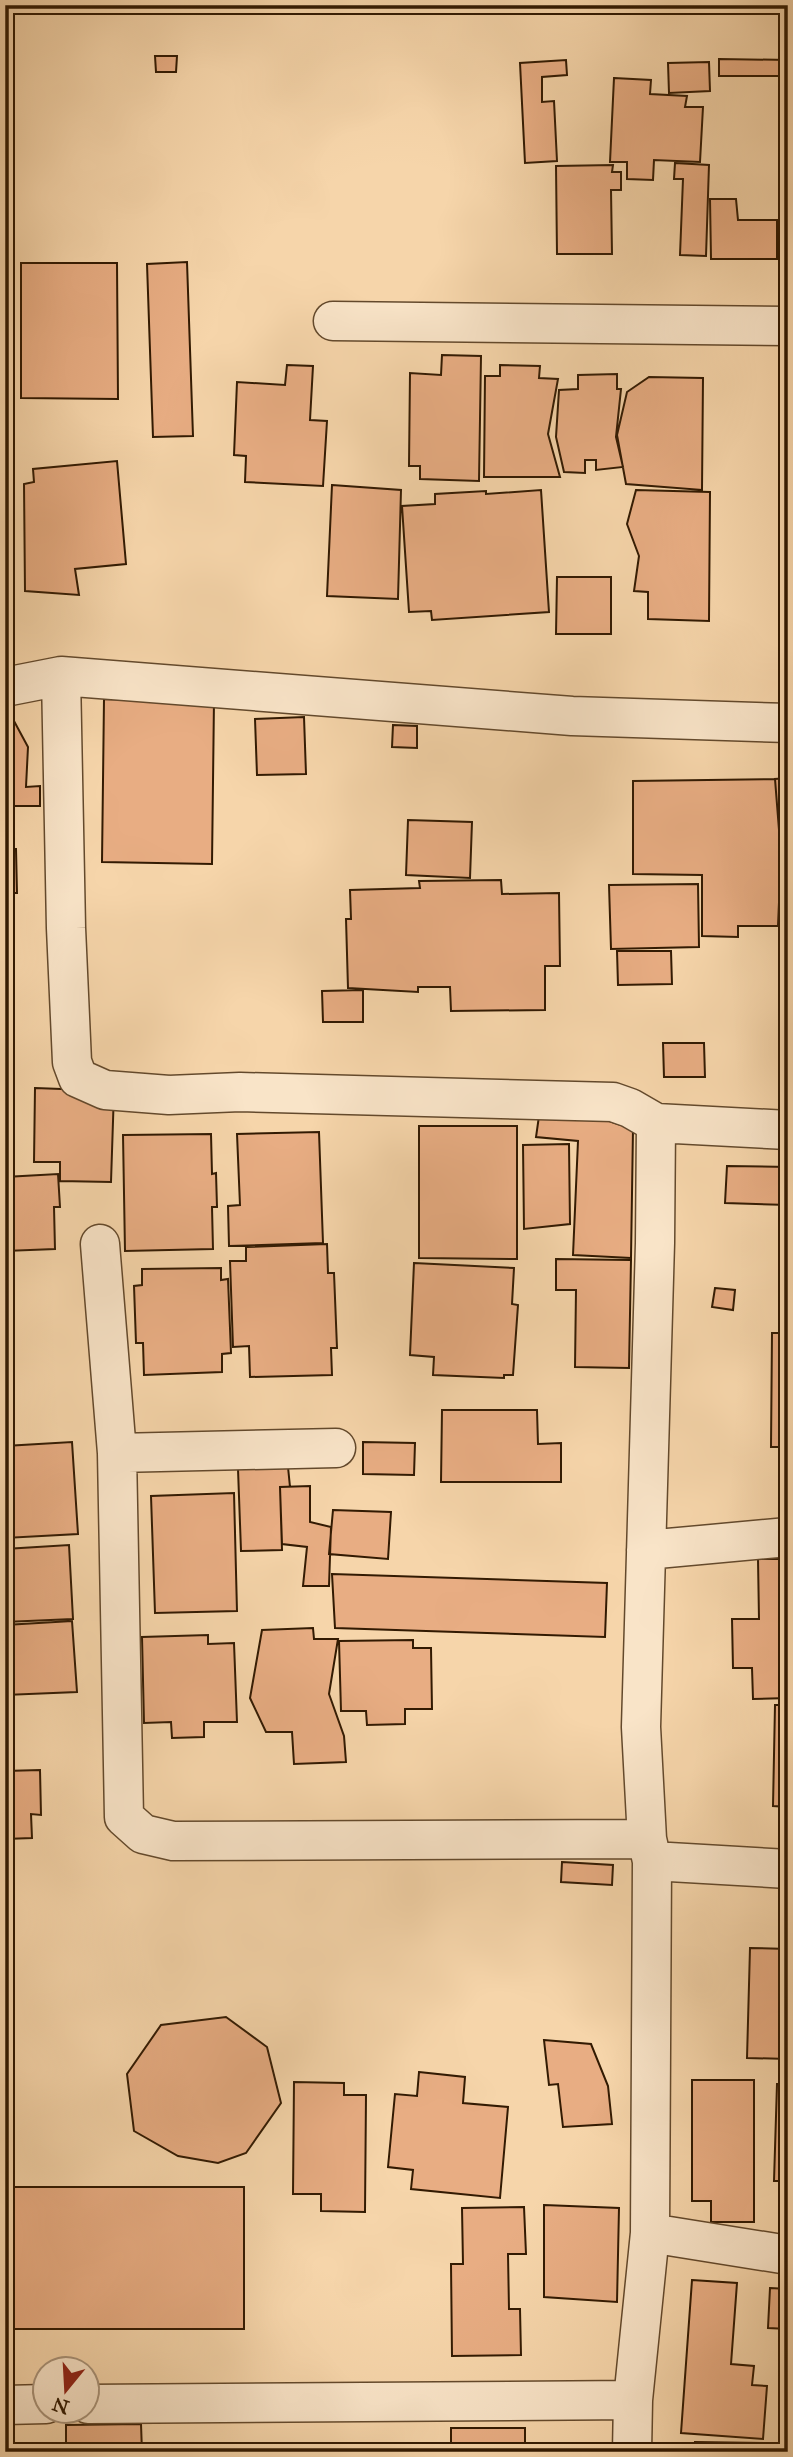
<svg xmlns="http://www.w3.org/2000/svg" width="793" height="2457" viewBox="0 0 793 2457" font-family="'IM FELL Great Primer',serif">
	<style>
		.building { fill: #e8ad83; stroke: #321a02; stroke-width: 2 }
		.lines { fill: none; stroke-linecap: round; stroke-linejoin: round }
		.street-casing { stroke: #63492c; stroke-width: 41 }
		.street { stroke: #f9e4c8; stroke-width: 38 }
	</style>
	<rect width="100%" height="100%" fill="#f6d5aa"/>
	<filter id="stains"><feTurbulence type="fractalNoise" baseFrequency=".00286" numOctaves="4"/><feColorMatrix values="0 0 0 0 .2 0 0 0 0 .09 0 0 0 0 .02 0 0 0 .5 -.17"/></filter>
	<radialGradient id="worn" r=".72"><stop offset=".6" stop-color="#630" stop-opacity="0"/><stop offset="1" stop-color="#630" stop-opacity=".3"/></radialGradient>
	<path class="building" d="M 155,56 L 177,56 L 176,72 L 156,72 Z
		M 719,59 L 788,60 L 788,76 L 719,76 Z
		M 566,60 L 567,75 L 542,77 L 542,102 L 554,101 L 557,161 L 525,163 L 520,63 Z
		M 709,62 L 710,91 L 669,93 L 668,63 Z
		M 614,78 L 651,80 L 650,94 L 687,96 L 685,107 L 703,107 L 700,162 L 654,160 L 653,180 L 627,179 L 627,162 L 610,162 Z
		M 675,163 L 709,165 L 706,256 L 680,255 L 683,179 L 674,179 Z
		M 613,165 L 612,172 L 621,172 L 621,190 L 611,190 L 612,254 L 557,254 L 556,166 Z
		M 710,199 L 736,199 L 738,220 L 777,220 L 777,259 L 711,259 Z
		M 187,262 L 193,436 L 153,437 L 147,264 Z
		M 21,263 L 117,263 L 118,399 L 21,398 Z
		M 442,355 L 481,356 L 479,481 L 420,479 L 420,466 L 409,466 L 410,373 L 441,375 Z
		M 287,365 L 313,366 L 310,420 L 327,421 L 323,486 L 245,482 L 246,456 L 234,455 L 237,382 L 285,385 Z
		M 500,365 L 540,366 L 539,378 L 558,379 L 548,434 L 560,477 L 484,477 L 485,376 L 500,376 Z
		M 617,374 L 617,389 L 621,389 L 616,437 L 623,467 L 596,470 L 596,460 L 585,460 L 585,473 L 564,472 L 556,437 L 559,390 L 578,389 L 578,375 Z
		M 649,377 L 703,378 L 702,490 L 626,484 L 617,435 L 627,392 Z
		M 117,461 L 126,564 L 75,569 L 79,595 L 25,591 L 24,484 L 34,482 L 33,469 Z
		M 332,485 L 401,490 L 398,599 L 327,596 Z
		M 541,490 L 549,612 L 432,620 L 431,611 L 409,612 L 402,506 L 435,504 L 435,494 L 486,491 L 486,494 Z
		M 636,490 L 710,492 L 709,621 L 648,619 L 648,592 L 634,591 L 639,556 L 627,524 Z
		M 557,577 L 611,577 L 611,634 L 556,634 Z
		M 104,699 L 214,700 L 212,864 L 102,862 Z
		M 304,717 L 306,774 L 257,775 L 255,719 Z
		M 5,721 L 14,721 L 28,747 L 26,787 L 40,786 L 40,806 L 5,806 Z
		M 393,725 L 417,726 L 417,748 L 392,747 Z
		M 788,778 L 788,854 L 781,855 L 775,779 Z
		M 775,779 L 781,855 L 778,926 L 738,926 L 738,937 L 702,936 L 702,875 L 633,874 L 633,781 Z
		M 408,820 L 472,822 L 470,878 L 406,875 Z
		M 5,849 L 16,849 L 17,893 L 5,893 Z
		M 501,880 L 502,894 L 559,893 L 560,966 L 545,966 L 545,1010 L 451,1011 L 450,987 L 418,987 L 418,992 L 348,988 L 346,919 L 351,919 L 350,890 L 420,888 L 419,881 Z
		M 698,884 L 699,947 L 611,949 L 609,885 Z
		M 617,951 L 671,951 L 672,984 L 618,985 Z
		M 363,990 L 363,1022 L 323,1022 L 322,991 Z
		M 5,1026 L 12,1026 L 11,1073 L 5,1073 Z
		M 663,1043 L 704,1043 L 705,1077 L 664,1077 Z
		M 35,1088 L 114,1091 L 111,1182 L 60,1181 L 60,1162 L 34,1162 Z
		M 5,1101 L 10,1101 L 10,1146 L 5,1146 Z
		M 541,1102 L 606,1120 L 633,1129 L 631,1258 L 573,1255 L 578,1141 L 536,1137 Z
		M 419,1126 L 517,1126 L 517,1259 L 419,1258 Z
		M 319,1132 L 323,1243 L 229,1246 L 228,1206 L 240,1205 L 237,1134 Z
		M 211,1134 L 212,1174 L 216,1173 L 217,1207 L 212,1207 L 213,1249 L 125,1251 L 123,1135 Z
		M 569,1144 L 570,1224 L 524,1229 L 523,1145 Z
		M 727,1166 L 788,1167 L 788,1205 L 725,1203 Z
		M 58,1174 L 60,1207 L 54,1207 L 55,1249 L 5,1251 L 5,1177 Z
		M 327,1244 L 328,1273 L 334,1273 L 337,1348 L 331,1348 L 332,1375 L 250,1377 L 249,1346 L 233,1347 L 230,1261 L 246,1261 L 246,1247 Z
		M 556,1259 L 631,1260 L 629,1368 L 575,1367 L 576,1290 L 556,1290 Z
		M 414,1263 L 514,1268 L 512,1304 L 518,1305 L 513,1375 L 504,1375 L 504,1378 L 433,1375 L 434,1357 L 410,1355 Z
		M 221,1268 L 221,1280 L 228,1279 L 231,1353 L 222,1354 L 222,1372 L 144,1375 L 143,1343 L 136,1343 L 134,1286 L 142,1285 L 142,1269 Z
		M 715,1288 L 735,1290 L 733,1310 L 712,1307 Z
		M 772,1333 L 788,1333 L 788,1447 L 771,1447 Z
		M 442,1410 L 537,1410 L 538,1444 L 561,1443 L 561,1482 L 441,1482 Z
		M 72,1442 L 78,1534 L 5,1538 L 5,1446 Z
		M 363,1442 L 415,1443 L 414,1475 L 363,1474 Z
		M 288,1467 L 290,1487 L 280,1487 L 282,1550 L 241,1551 L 238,1469 Z
		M 310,1486 L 310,1522 L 331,1527 L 329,1586 L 303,1586 L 307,1547 L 282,1544 L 280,1487 Z
		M 234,1493 L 237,1611 L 155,1613 L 151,1496 Z
		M 333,1510 L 391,1512 L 388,1559 L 329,1554 Z
		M 69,1545 L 73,1619 L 5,1622 L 5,1549 Z
		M 758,1559 L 788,1559 L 788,1698 L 753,1699 L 752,1668 L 733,1668 L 732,1619 L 759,1619 Z
		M 332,1574 L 607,1583 L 605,1637 L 335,1628 Z
		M 72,1621 L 77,1692 L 5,1695 L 5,1625 Z
		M 313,1628 L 314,1639 L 338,1639 L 329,1694 L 344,1736 L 346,1762 L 294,1764 L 292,1732 L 266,1732 L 250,1698 L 262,1630 Z
		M 208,1635 L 208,1644 L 234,1643 L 237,1722 L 204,1722 L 204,1737 L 172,1738 L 171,1722 L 144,1723 L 142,1637 Z
		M 413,1640 L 413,1648 L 431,1648 L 432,1709 L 405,1709 L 405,1724 L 367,1725 L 366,1711 L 341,1711 L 339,1641 Z
		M 775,1705 L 788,1705 L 788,1807 L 773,1806 Z
		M 40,1770 L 41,1815 L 31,1814 L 32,1838 L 5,1839 L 5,1771 Z
		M 562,1862 L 613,1865 L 612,1885 L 561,1882 Z
		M 750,1948 L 788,1949 L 788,2059 L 747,2058 Z
		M 226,2017 L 267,2047 L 281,2103 L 246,2153 L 218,2163 L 178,2156 L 134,2131 L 127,2074 L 161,2025 Z
		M 544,2040 L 591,2044 L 608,2086 L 612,2124 L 563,2127 L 558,2084 L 549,2085 Z
		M 419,2072 L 465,2077 L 463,2103 L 508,2107 L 500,2198 L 411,2189 L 413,2170 L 388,2167 L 395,2094 L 417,2096 Z
		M 692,2080 L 754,2080 L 754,2222 L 711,2222 L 711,2201 L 692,2201 Z
		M 294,2082 L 344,2083 L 344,2095 L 366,2095 L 365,2212 L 321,2211 L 321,2194 L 293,2194 Z
		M 777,2084 L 788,2084 L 788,2181 L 774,2181 Z
		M 5,2187 L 244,2187 L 244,2329 L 5,2329 Z
		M 544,2205 L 619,2208 L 617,2302 L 544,2297 Z
		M 524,2207 L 526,2254 L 508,2254 L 509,2309 L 520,2309 L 521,2355 L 452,2356 L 451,2264 L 463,2264 L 462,2208 Z
		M 692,2280 L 737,2283 L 731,2364 L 754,2366 L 752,2385 L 767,2386 L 763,2439 L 681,2433 Z
		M 770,2288 L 788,2289 L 788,2329 L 768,2328 Z
		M 141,2424 L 142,2452 L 66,2452 L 66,2425 Z
		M 451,2428 L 525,2428 L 525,2447 L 534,2447 L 534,2452 L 451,2452 Z
		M 695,2442 L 765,2443 L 765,2452 L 695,2452 Z
		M 339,2447 L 339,2452 L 283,2452 L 283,2448 Z"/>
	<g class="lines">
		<defs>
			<path id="street" d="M 333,321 L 788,326
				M 61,676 L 572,716 L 788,723
				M 5,687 L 61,676 L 66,928 L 72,1062 L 78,1078 L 105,1090 L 169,1095 L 240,1092 L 613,1102 L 630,1108 L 656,1123 L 655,1243 L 641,1727 L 647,1839 L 652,1861 L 650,2233 L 633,2400 L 632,2452
				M 656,1123 L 788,1130
				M 100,1244 L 117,1453 L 124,1817 L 143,1834 L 173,1841 L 647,1839
				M 117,1453 L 336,1448
				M 646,1550 L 788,1537
				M 652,1861 L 788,1869
				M 650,2233 L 788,2255
				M 88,2404 L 633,2400
				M 5,2405 L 46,2404"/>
		</defs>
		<use href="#street" class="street-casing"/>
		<use href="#street" class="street"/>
	</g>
	<rect width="793" height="2457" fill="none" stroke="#f6d5aa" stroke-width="28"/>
	<rect x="7" y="7" width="779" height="2443" fill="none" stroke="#321a02" stroke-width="3.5"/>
	<rect x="14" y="14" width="765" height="2429" fill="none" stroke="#321a02" stroke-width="2"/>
	<g transform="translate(66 2390) rotate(198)"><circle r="33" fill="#f9e4c8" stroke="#a99379" stroke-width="2"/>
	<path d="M0-5L12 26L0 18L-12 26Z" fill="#8f2418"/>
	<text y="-10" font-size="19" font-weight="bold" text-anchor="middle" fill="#321a02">N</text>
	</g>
	<rect width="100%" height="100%" filter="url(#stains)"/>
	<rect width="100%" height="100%" fill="url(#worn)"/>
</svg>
